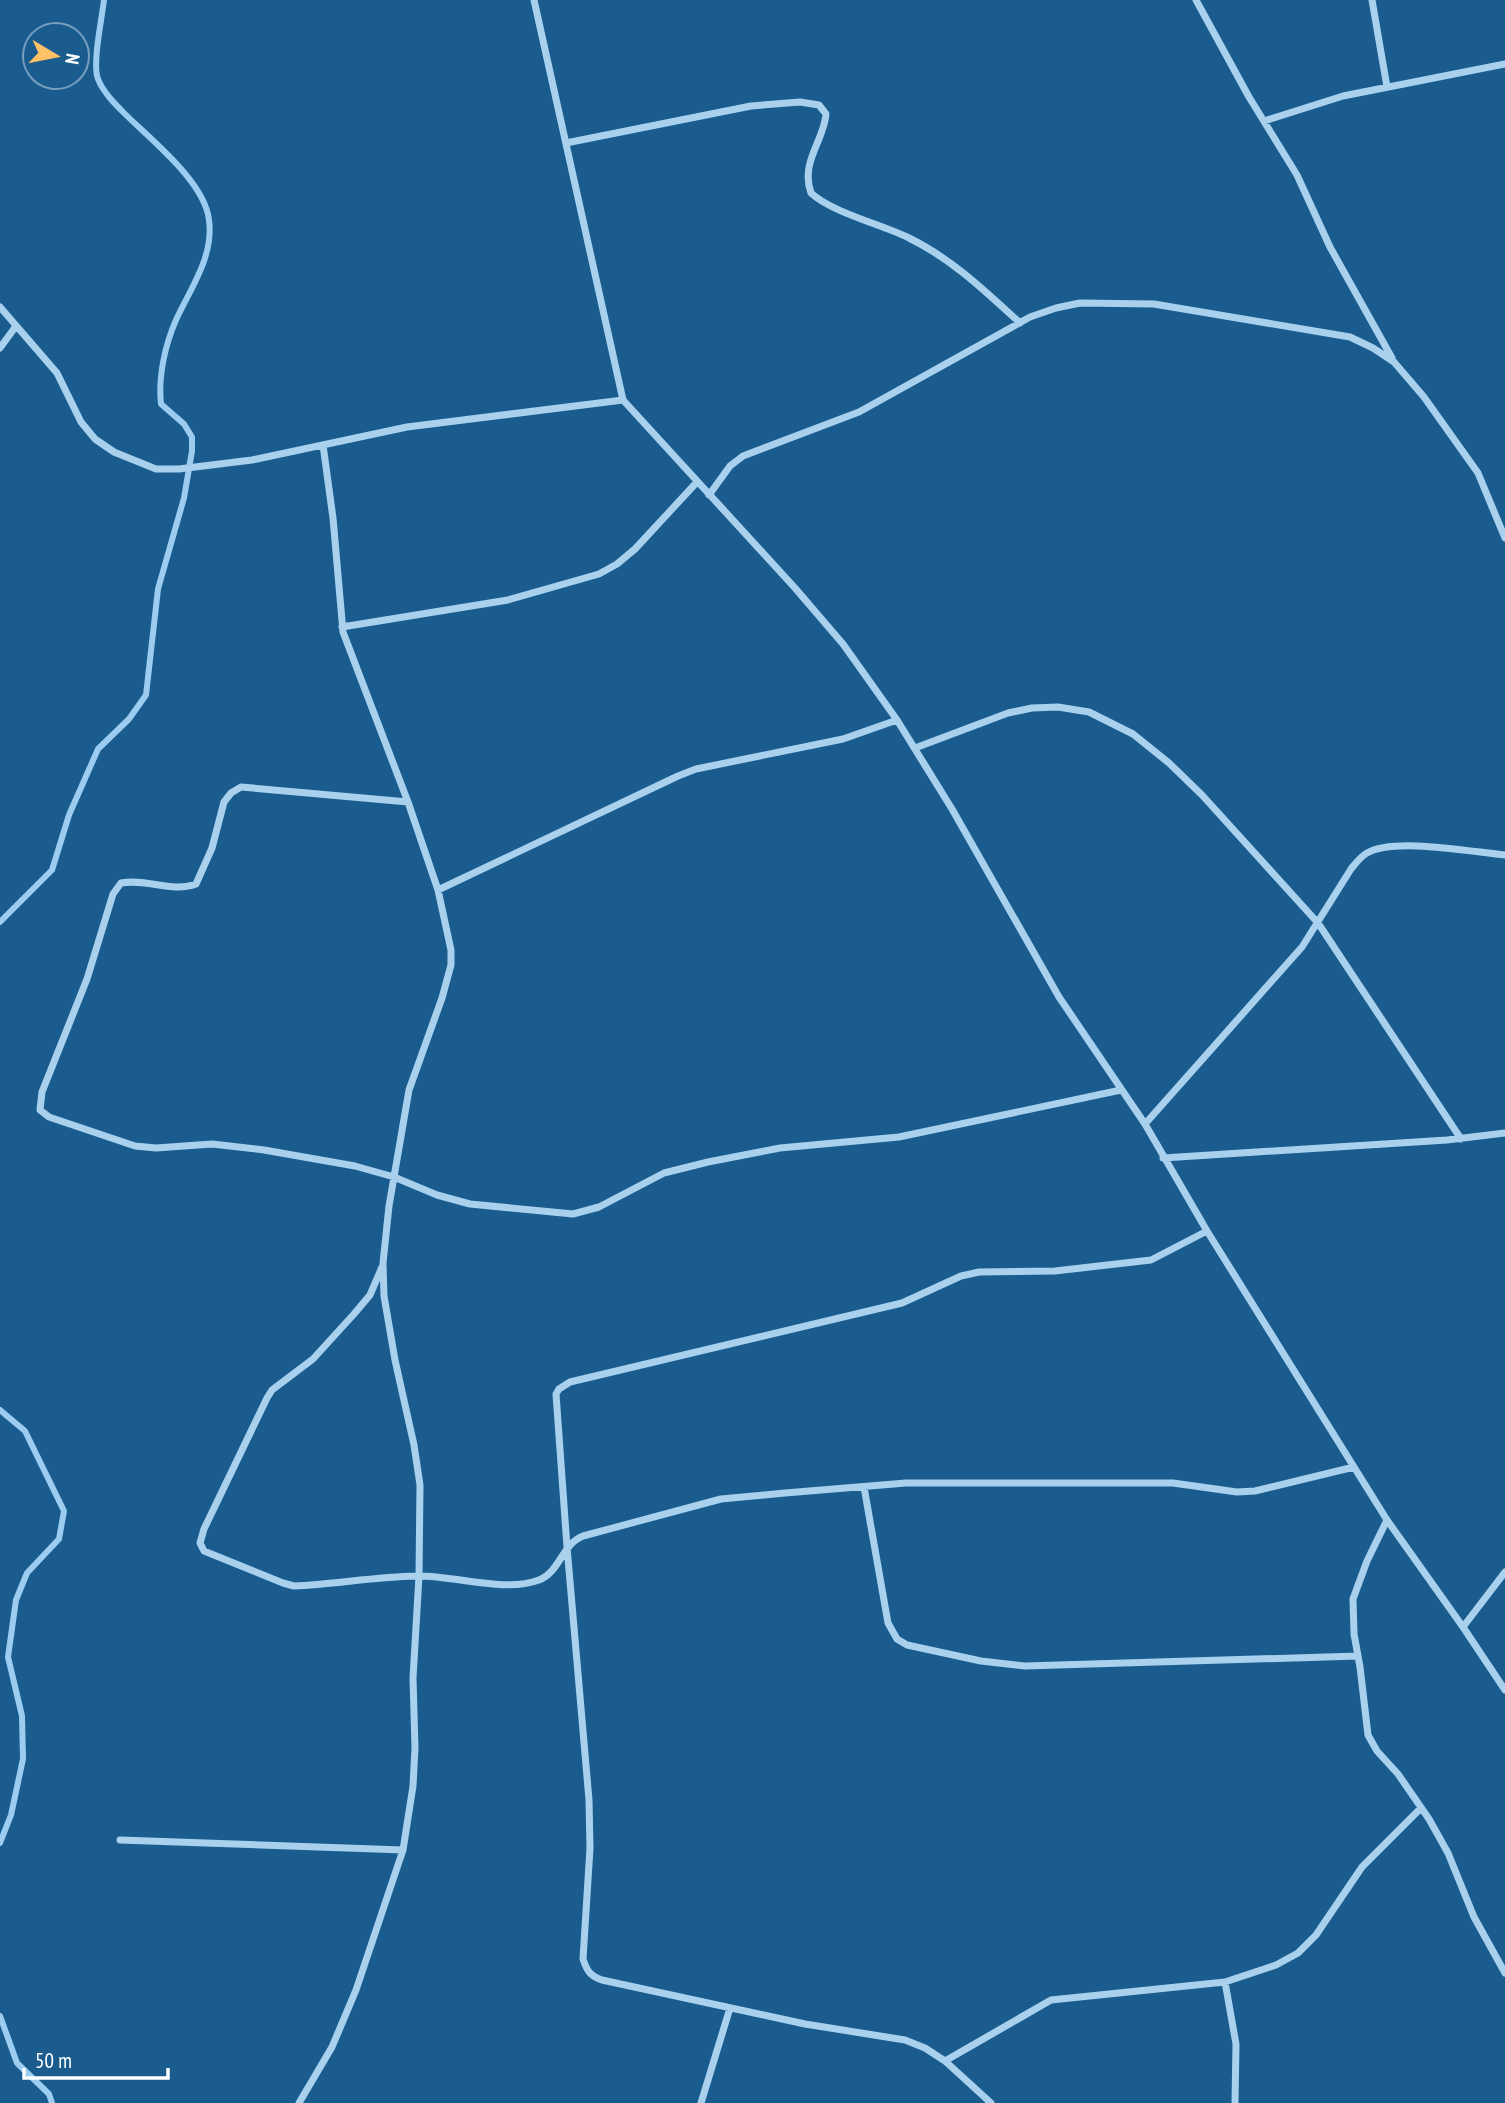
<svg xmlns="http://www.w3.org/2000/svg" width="1505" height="2103" viewBox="0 0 1505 2103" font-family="'PT Sans Narrow',sans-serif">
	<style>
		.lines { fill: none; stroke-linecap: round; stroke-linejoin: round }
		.stream { stroke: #9ccdf0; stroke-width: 6 }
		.minor { stroke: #a9d1ee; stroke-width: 7 }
	</style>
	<rect width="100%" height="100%" fill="#1b5c8f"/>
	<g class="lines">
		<path class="stream" d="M 0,922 L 52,870 L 69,815 L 98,749 L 129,719 L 146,695 L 158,589 L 184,498 L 192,451 L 192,437 L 184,424 L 161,404 C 158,377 165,345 176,320 C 190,289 214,257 209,220 C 205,182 151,140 124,113 C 115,104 103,92 98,79 C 92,64 102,18 104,0
			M 0,1410 L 25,1431 L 64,1511 L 59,1539 L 27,1573 L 16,1600 L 8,1657 L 22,1716 L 23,1759 L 11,1815 L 0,1843
			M 0,2016 L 17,2063 L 49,2094 L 52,2103"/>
		<path class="minor" d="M 534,0 L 623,400 L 795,588 L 843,644 L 897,720 L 952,809 L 1059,997 L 1145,1124 L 1207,1231 L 1387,1520 L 1463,1627 L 1505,1690
			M 1196,0 L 1249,97 L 1297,175 L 1330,247 L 1392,358
			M 1372,0 L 1387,87
			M 1264,121 L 1343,96 L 1505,64
			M 566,143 L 751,106 L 800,102 L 819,105 L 826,114 C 824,141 800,162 811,193 C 831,212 883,225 909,238 C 952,259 985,291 1020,323
			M 0,307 L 57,373 L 81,422 L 95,439 L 114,452 L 156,469 L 179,469 L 252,460 L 407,427 L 623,400
			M 0,348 L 16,326
			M 709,495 L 730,466 L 743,456 L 859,412 L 1030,317 L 1056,308 L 1080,303 L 1154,304 L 1350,337 L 1373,348 L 1394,362 L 1424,397 L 1478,473 L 1505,538
			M 342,627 L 508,600 L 599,574 L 617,564 L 635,549 L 697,482
			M 915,748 L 1008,713 L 1032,708 L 1058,707 L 1089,712 L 1133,734 L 1169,763 L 1202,795 L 1318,923 L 1461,1139
			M 408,802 L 241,787 L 231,793 L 224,802 L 212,848 L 196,884 C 172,893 146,878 121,883 L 113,894 L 87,979 L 42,1092 L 40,1110 L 49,1117 L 135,1146 L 156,1148 L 212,1144 L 264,1150 L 355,1166 L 394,1177 L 437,1195 L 470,1204 L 573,1214 L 599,1207 L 664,1173 L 708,1162 L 780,1148 L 899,1137 L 1121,1090
			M 438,890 L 678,776 L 696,769 L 843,739 L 897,720
			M 1145,1124 L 1302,947 L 1351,869 C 1356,863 1360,857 1367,853 C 1394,837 1472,852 1505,855
			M 1163,1158 L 1447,1140 L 1505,1133
			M 382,1267 L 370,1295 L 354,1314 L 313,1359 L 272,1390 L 267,1398 L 204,1529 L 200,1543 L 204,1551 L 283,1583 L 294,1586 C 335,1584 375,1577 416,1576 C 454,1575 504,1593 539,1580 C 560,1572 562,1544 583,1536 L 721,1499 L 785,1493 L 906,1483 L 1173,1483 L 1237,1492 L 1255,1491 L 1354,1467
			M 864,1487 L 888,1623 L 897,1639 L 907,1645 L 981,1661 L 1025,1666 L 1358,1656
			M 1387,1520 L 1367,1561 L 1353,1599 L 1354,1634 L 1360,1667 L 1368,1735 L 1377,1751 L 1398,1774 L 1429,1819 L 1448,1853 L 1474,1917 L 1505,1973
			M 1463,1627 L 1505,1572
			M 120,1840 L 403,1850
			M 1225,1982 L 1236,2044 L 1235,2103
			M 945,2061 L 1051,2000 L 1225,1982 L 1276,1965 L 1298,1953 L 1316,1935 L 1362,1867 L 1421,1808
			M 299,2103 L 332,2047 L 356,1990 L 403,1850 L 413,1786 L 415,1748 L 413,1678 L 419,1576 L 420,1485 L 414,1445 L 395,1360 L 384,1296 L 383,1263 L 389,1206 L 409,1090 L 442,998 L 451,965 L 451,950 L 438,890 L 408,802 L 343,632 L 333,518 L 323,445
			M 701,2103 L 730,2008
			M 991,2103 L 945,2061 L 925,2048 L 905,2040 L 805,2024 L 602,1980 C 590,1976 587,1971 583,1959 L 590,1848 L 589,1800 L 567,1547 L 556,1394 L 559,1389 L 570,1382 L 902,1303 L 961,1276 L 979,1272 L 1055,1271 L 1151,1260 L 1207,1231"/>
	</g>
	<g transform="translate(56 56) rotate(100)"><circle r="33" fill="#1b5c8f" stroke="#769dbc" stroke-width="2"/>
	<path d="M0-5L12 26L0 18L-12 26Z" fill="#ffc166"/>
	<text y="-10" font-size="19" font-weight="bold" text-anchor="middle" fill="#ffffff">N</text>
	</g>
	<path d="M24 2068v10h144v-10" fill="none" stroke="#ffffff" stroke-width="3.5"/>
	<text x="35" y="2068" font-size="21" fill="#ffffff" stroke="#1b5c8f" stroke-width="5" paint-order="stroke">50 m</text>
</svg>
